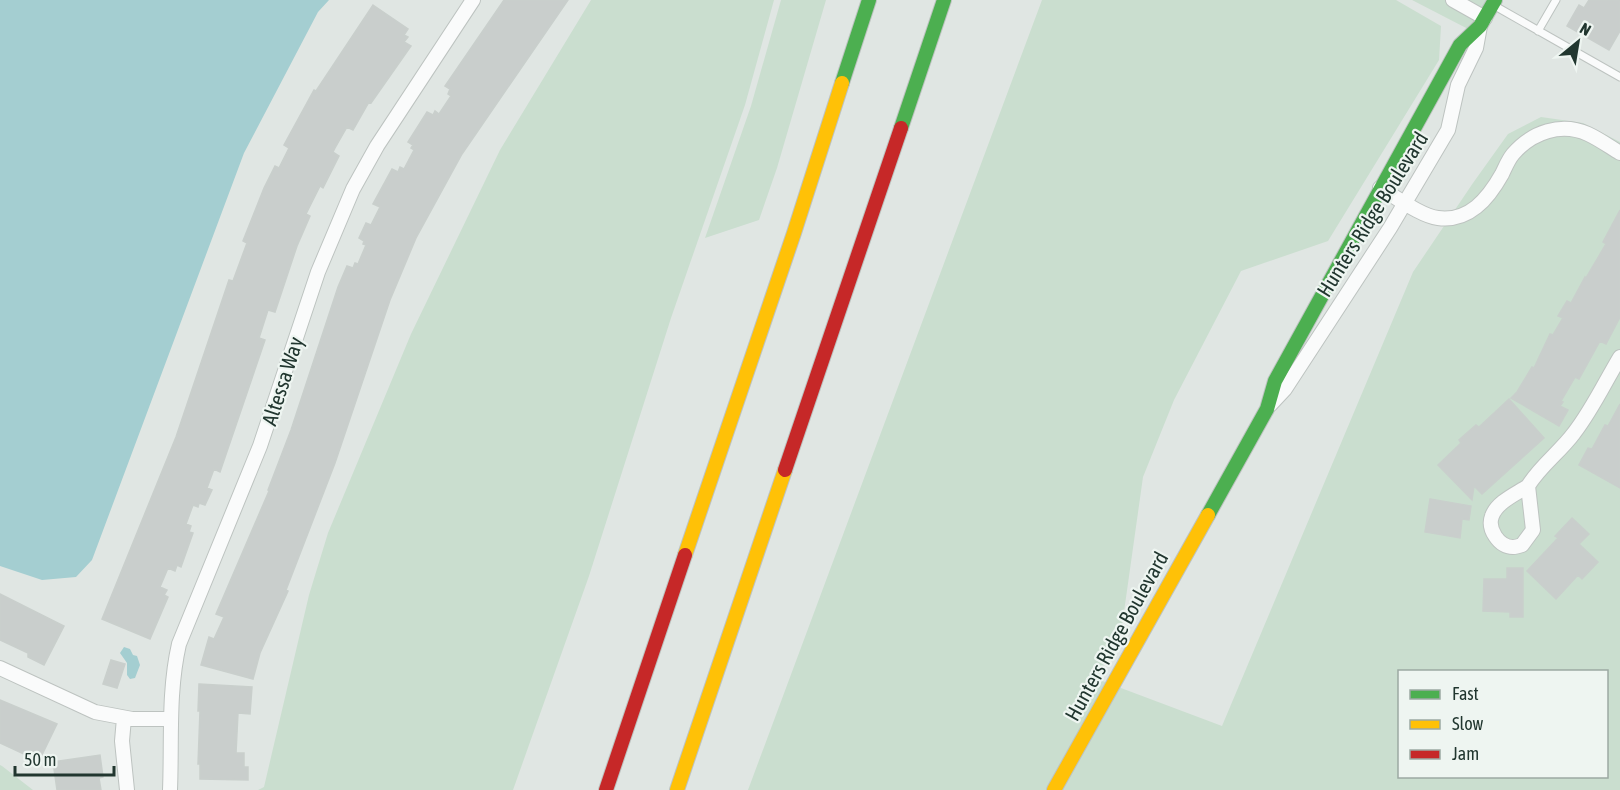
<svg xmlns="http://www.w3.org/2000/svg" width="1620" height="790" viewBox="0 0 1620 790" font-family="'Asap Condensed',sans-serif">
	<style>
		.green { fill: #cadecf; fill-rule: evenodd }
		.water { fill: #a4ced1 }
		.building { fill: #c9cecc; stroke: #c9cfcc; stroke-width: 1.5 }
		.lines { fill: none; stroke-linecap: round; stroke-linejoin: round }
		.lane-casing { stroke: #bdc3c0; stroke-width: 9 }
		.street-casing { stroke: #bdc3c0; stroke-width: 16 }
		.fast-casing { stroke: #bdc3c0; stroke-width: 16 }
		.slow-casing { stroke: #bdc3c0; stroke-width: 16 }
		.jam-casing { stroke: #bdc3c0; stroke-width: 16 }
		.lane { stroke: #fafbfb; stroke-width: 7 }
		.street { stroke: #fafbfb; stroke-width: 14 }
		.fast { stroke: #4caf50; stroke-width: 14 }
		.slow { stroke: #ffc107; stroke-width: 14 }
		.jam { stroke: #c62828; stroke-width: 14 }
		.labels { text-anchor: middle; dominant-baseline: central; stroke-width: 4.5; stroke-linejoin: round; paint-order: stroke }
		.street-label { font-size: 21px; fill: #21362f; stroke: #eef5f1 }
	</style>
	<rect width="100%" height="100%" fill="#e0e6e3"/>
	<path class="green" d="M 591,0 L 774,0 L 745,105 L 671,318 L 589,576 L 513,790 L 258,790 L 264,787 L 309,595 L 328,533 L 411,334 L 500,150 Z
		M 781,0 L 826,0 L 777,168 L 759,220 L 705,238 L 751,106 Z
		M 1042,0 L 1396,0 L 1441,26 L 1439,60 L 1328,241 L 1241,271 L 1174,400 L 1143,477 L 1122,626 L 1097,679 L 1222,726 L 1413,272 L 1473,183 L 1508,134 L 1541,117 L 1583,123 L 1620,142 L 1620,790 L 748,790 ZM 1400,672 L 1606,672 L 1606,776 L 1400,776 Z
		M 1412,0 L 1491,0 L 1472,31 Z
		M 0,765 L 2,766 L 33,790 L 0,790 Z"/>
	<path class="water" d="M 0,0 L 329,0 L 318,12 L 244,153 L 92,560 L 76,577 L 42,580 L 0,566 Z
		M 124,647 L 130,649 L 133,655 L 137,656 L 140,665 L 135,678 L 130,679 L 127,675 L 127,663 L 120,653 Z"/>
	<path class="building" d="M 504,0 L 568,0 L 462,154 L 416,238 L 390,300 L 335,463 L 286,590 L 288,591 L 260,653 L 253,679 L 201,665 L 209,637 L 214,639 L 224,617 L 216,614 L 269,491 L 268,490 L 291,430 L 338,287 L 347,266 L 353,268 L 355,263 L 358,264 L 366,245 L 363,244 L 364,241 L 359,238 L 366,223 L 371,225 L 380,207 L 373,204 L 392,169 L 398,172 L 400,167 L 404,169 L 414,150 L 411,148 L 413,145 L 408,142 L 427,112 L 433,115 L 435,111 L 439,114 L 451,96 L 448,94 L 450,89 L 445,86 Z
		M 1589,0 L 1620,0 L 1620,31 L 1609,50 L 1567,26 L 1579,5 L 1584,8 Z
		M 373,5 L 408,29 L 404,35 L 408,37 L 404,42 L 411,46 L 371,103 L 369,102 L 353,130 L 347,127 L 335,148 L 333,152 L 339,156 L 323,188 L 320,186 L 306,214 L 310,216 L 297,246 L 275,312 L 268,310 L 259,338 L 265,340 L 220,472 L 214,469 L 207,488 L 212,490 L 205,505 L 199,503 L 198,507 L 193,505 L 186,524 L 191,526 L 189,532 L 193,533 L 181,567 L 177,565 L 175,571 L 168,568 L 160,587 L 167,590 L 164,595 L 168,597 L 150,639 L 102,619 L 176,437 L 229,280 L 233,281 L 247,243 L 243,241 L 264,188 L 275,166 L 279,168 L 289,148 L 284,145 L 314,90 L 316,91 Z
		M 1620,210 L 1620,317 L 1606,344 L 1600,341 L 1579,379 L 1575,377 L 1561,401 L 1563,402 L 1560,406 L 1568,410 L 1559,426 L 1511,398 L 1517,392 L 1532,367 L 1534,368 L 1550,334 L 1553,335 L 1563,318 L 1558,316 L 1567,301 L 1571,303 L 1585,277 L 1586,278 L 1606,244 L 1603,242 Z
		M 1509,399 L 1544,438 L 1482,494 L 1474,486 L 1472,500 L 1438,465 L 1461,443 L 1459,440 L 1476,425 L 1479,427 Z
		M 1620,404 L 1620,488 L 1579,465 L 1588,448 L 1592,449 L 1605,425 L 1608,426 Z
		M 1430,499 L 1471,506 L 1469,520 L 1462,519 L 1460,538 L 1425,532 Z
		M 1572,518 L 1589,534 L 1579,544 L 1598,562 L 1582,579 L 1578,575 L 1556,599 L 1527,571 L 1558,538 L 1555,536 Z
		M 1507,568 L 1523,568 L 1523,617 L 1510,617 L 1510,612 L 1483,611 L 1484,579 L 1507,579 Z
		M 0,594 L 64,626 L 44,665 L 28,657 L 28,653 L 0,640 Z
		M 111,660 L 125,664 L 117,688 L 103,684 Z
		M 199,684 L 252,687 L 250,714 L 238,713 L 236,753 L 244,753 L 244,767 L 248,767 L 248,780 L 200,779 L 200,764 L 198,764 L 200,711 L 198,711 Z
		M 0,700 L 57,724 L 39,761 L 0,743 Z
		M 100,755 L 103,777 L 99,778 L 101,790 L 57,790 L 53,762 Z"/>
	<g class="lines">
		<defs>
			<path id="lane" d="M 1495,6 L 1620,77
				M 1538,31 L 1556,0"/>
			<path id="street" d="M 1453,0 L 1485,18
				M 1380,188 C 1396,197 1421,216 1438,218 C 1469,222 1488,199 1502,174 C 1505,168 1508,160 1513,154 C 1532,132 1561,122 1588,134 C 1599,139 1610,147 1620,153
				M 1270,405 L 1285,389 L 1390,228 L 1448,130 L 1458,85 L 1476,48 L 1480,26
				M 1528,486 L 1533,530 L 1522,545 C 1519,546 1516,547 1513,547 C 1499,547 1487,529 1492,516 C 1497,502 1516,494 1528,486 Z
				M 1528,486 C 1540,466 1560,452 1574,433 C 1592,410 1605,382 1620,357
				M 0,668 L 95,712 L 132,719 L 171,719
				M 124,718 L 122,741 L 127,790
				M 170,790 C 172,741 168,692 179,644 L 260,446 L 318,272 L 353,189 L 377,146 L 473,0"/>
			<path id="fast" d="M 842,83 L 869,0
				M 901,128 L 944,0
				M 1208,515 L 1267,409 L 1275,381 L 1460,45 L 1480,26 L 1495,0"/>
			<path id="slow" d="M 685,555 L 794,233 L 842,83
				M 677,790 L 785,470
				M 1054,790 L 1208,515"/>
			<path id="jam" d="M 785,470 L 901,128
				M 606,790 L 685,555"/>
		</defs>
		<use href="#lane" class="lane-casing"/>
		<use href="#street" class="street-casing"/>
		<use href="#fast" class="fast-casing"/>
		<use href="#slow" class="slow-casing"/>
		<use href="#jam" class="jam-casing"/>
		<use href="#lane" class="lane"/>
		<use href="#street" class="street"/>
		<use href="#fast" class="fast"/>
		<use href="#slow" class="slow"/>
		<use href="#jam" class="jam"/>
	</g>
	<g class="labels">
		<g class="street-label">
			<text transform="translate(1372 214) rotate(-58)">Hunters Ridge Boulevard</text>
			<text transform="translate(282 381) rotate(-72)">Altessa Way</text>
			<text transform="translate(1116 636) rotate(-61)">Hunters Ridge Boulevard</text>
		</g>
	</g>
	<rect x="1398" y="670" width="210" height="108" fill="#eef5f1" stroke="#9ca9a3" stroke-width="1.5"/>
	<rect x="1410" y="690" width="30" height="9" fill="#4caf50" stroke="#9ca9a3" stroke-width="1.5"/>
	<text x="1452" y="700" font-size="18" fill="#21362f">Fast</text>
	<rect x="1410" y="720" width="30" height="9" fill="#ffc107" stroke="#9ca9a3" stroke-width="1.5"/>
	<text x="1452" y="730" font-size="18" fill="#21362f">Slow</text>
	<rect x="1410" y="750" width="30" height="9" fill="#c62828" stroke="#9ca9a3" stroke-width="1.5"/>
	<text x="1452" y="760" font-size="18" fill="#21362f">Jam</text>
	<g transform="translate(1578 42) rotate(30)" stroke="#eef5f1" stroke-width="4.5" paint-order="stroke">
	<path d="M0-4.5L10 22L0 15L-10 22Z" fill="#21362f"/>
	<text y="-9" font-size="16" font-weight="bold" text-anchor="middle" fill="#21362f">N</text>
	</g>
	<path d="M15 766v9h99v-9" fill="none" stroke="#21362f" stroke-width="3"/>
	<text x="24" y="766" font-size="18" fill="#21362f" stroke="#eef5f1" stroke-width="4.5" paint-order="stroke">50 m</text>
</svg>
